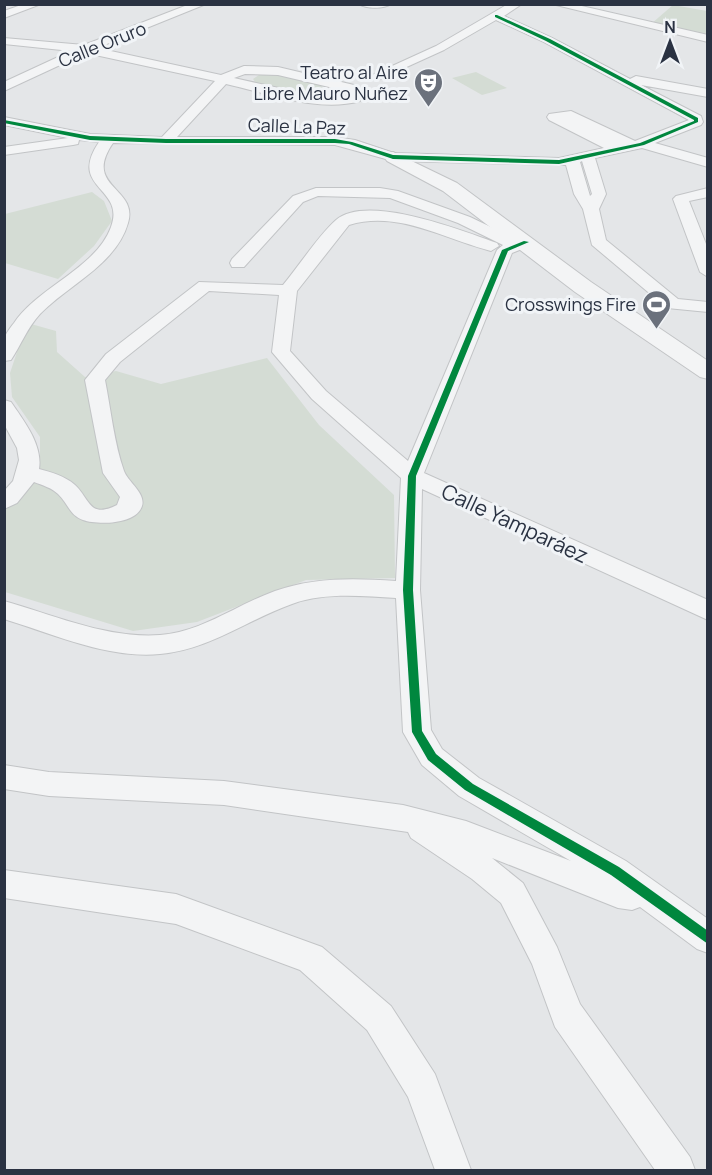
<svg xmlns="http://www.w3.org/2000/svg" width="712" height="1175" viewBox="0 0 712 1175" font-family="Manrope,sans-serif">
	<style>
		.green { fill: #d4dcd4 }
		.lines { fill: none; stroke-linecap: round; stroke-linejoin: round }
		.minor-casing { stroke: #c2c4c6; stroke-width: 2 }
		.tertiary-casing { stroke: #c2c4c6; stroke-width: 2 }
		.minor { fill: #f3f4f5; fill-rule: evenodd }
		.tertiary { fill: #f3f4f5; fill-rule: evenodd }
		.cycleway-casing { stroke: #f1f4f7; stroke-width: 4 }
		.cycleway { fill: #00873e; fill-rule: evenodd }
		.labels { text-anchor: middle; dominant-baseline: central; stroke-width: 6; stroke-linejoin: round; paint-order: stroke }
		.far-street-label { font-size: 18px; fill: #2a3242; stroke: #f1f4f7 }
		.far-poi-label { font-size: 18px; fill: #2a3242; stroke: #f1f4f7; text-anchor: end }
		.street-label { font-size: 21px; fill: #2a3242; stroke: #f1f4f7 }
	</style>
	<rect width="100%" height="100%" fill="#e4e6e8"/>
	<path class="green" d="M 673,5 L 707,11 L 707,37 L 651,24 Z
		M 476,72 L 507,88 L 482,95 L 452,78 Z
		M 259,75 C 272,73 319,80 327,90 C 312,102 274,87 256,83 L 253,79 Z
		M 92,192 L 104,201 L 112,221 L 94,246 L 58,279 L 5,263 L 5,214 Z
		M 31,324 L 56,331 L 57,352 L 85,377 L 116,371 L 161,384 L 267,358 L 319,425 L 394,495 L 395,578 L 306,580 L 197,622 L 133,631 L 5,592 L 5,502 L 40,473 L 40,437 L 12,397 L 10,373 L 18,349 Z"/>
	<g class="lines">
		<defs>
			<path id="minor" d="M 24,4 L 41,4 L 4,18 L 4,11 Z
				M 190,4 L 206,4 L 97,48 L 221,75 L 244,66 L 278,67 L 354,85 L 362,92 L 360,101 C 319,113 267,93 226,84 L 177,137 L 335,137 L 355,140 L 394,153 L 559,158 L 604,148 L 549,120 L 547,117 L 549,114 L 571,111 L 635,141 L 689,120 L 544,42 L 496,20 L 444,50 L 378,80 L 370,80 L 368,77 L 436,46 L 508,4 L 522,4 L 504,16 L 552,38 L 630,79 L 636,76 L 708,89 L 708,97 L 641,85 L 701,116 L 703,122 L 701,125 L 655,143 L 708,158 L 708,167 L 642,148 L 595,158 L 606,194 L 599,209 L 606,240 L 678,299 L 708,302 L 708,312 L 667,308 L 592,245 L 583,209 L 574,194 L 566,165 L 393,161 L 335,145 L 113,143 C 82,188 139,187 128,223 C 116,265 68,285 40,314 C 27,328 21,345 11,360 L 4,361 C 4,355 3,345 4,339 C 6,333 11,327 14,323 C 38,287 96,268 111,227 C 126,187 67,189 99,142 L 79,140 L 78,144 L 73,145 L 4,155 L 4,147 L 68,138 L 4,125 L 4,117 L 90,134 L 162,137 L 215,81 L 86,53 L 4,91 L 4,82 L 71,51 L 4,44 L 4,38 L 84,45 ZM 245,74 L 278,75 L 346,91 L 349,96 L 324,98 L 234,78 ZM 582,161 L 592,194 L 590,196 L 580,162 Z
				M 359,4 L 391,4 C 384,9 366,9 359,4 Z
				M 552,4 L 573,4 L 708,35 L 708,42 Z
				M 316,188 L 380,188 L 398,191 L 470,217 L 518,240 L 526,237 L 532,239 L 534,242 L 532,245 L 512,253 L 424,473 L 708,600 L 708,620 L 422,489 L 420,590 L 431,730 L 442,749 L 479,778 L 626,861 L 708,919 L 708,953 L 697,949 L 640,907 L 632,910 L 618,908 L 492,858 L 523,883 L 557,947 L 580,1004 L 690,1157 L 695,1170 L 655,1170 L 555,1027 L 532,964 L 501,903 L 472,879 L 411,838 L 408,832 L 224,805 L 49,796 L 4,789 L 4,765 L 49,772 L 224,781 L 403,805 L 466,821 L 571,861 L 459,796 L 422,765 L 403,732 L 396,598 C 363,596 324,592 292,604 C 247,620 209,650 160,654 C 108,659 53,634 4,619 L 4,601 C 54,615 108,639 160,635 C 202,632 236,605 275,591 C 314,577 355,578 396,581 L 401,478 L 312,399 L 272,352 L 279,295 L 209,291 L 120,362 L 105,380 C 111,410 114,443 124,471 C 128,482 146,493 142,506 C 136,525 97,525 83,520 C 69,515 68,503 58,494 C 52,488 42,485 34,482 L 17,503 L 4,509 L 4,491 L 13,481 L 19,460 L 17,448 L 4,424 L 4,400 L 11,402 C 24,421 43,445 39,469 C 51,472 65,476 75,485 C 90,499 89,519 117,505 L 120,497 L 103,473 L 85,380 L 106,354 L 199,282 L 283,285 C 299,266 318,236 336,220 C 367,193 463,231 497,243 L 499,246 L 491,251 C 444,239 398,210 349,225 L 297,291 L 290,351 L 326,391 L 408,461 L 497,250 L 503,245 L 458,223 L 390,198 L 318,196 L 303,202 L 244,267 L 232,267 L 230,263 L 232,259 L 293,196 Z
				M 708,188 L 708,197 L 689,201 L 708,249 L 708,277 L 700,272 L 673,199 L 676,196 Z
				M 4,870 L 176,894 L 322,947 L 391,1006 L 435,1074 L 471,1170 L 435,1170 L 408,1097 L 367,1030 L 300,970 L 176,924 L 4,898 Z"/>
			<path id="tertiary" d="M 393,152 L 457,183 L 591,282 L 708,361 L 708,379 L 700,377 L 575,292 L 443,191 L 387,161 L 384,157 L 387,153 Z"/>
		</defs>
		<use href="#minor" class="minor-casing"/>
		<use href="#tertiary" class="tertiary-casing"/>
		<use href="#minor" class="minor"/>
		<use href="#tertiary" class="tertiary"/>
		<defs>
			<path id="cycleway" d="M 495,15 L 497,15 L 550,39 L 698,118 L 698,122 L 644,145 L 559,164 L 393,159 L 349,144 L 335,143 L 166,143 L 90,140 L 4,123 L 4,120 L 90,136 L 166,139 L 335,139 L 352,142 L 393,155 L 559,160 L 640,143 L 694,121 L 694,120 L 546,41 L 495,17 Z
				M 524,241 L 529,242 L 508,251 L 416,476 L 413,590 L 422,731 L 436,754 L 473,784 L 619,867 L 708,931 L 708,944 L 611,875 L 465,790 L 428,760 L 412,732 L 403,590 L 408,476 L 502,250 Z"/>
		</defs>
		<use href="#cycleway" class="cycleway-casing"/>
		<use href="#cycleway" class="cycleway"/>
	</g>
	<defs>
		<symbol id="theatre-pin" viewBox="-11 -11 22 30"><path d="M0 17L-7.5 6A9.5 9.5 0 1 1 7.5 6Z" fill="#6b717c" stroke="#f1f4f7"/><path d="M-5-5.5Q0-4 5-5.5V0Q5 5 0 6Q-5 5-5 0ZM-3.3-2.5H-1v1.5H-3.3ZM1-2.5H3.3v1.5H1ZM-2.8 1Q0 5.5 2.8 1Z" fill="#fff"/></symbol>
		<symbol id="stadium-pin" viewBox="-11 -11 22 30"><path d="M0 17L-7.5 6A9.5 9.5 0 1 1 7.5 6Z" fill="#6b717c" stroke="#f1f4f7"/><path d="M0-5a6.5 5 0 1 0 0 10a6.5 5 0 1 0 0-10ZM-3.5-1.8h7v3.6h-7Z" fill="#fff"/></symbol>
	</defs>
	<g fill-rule="evenodd">
		<use href="#theatre-pin" x="412" y="66" width="33" height="45"/>
		<use href="#stadium-pin" x="640" y="288" width="33" height="45"/>
	</g>
	<g class="labels">
		<g class="far-street-label">
			<text transform="translate(102 44) rotate(-22)">Calle Oruro</text>
			<text transform="translate(297 126) rotate(2)">Calle La Paz</text>
		</g>
		<g class="far-poi-label">
			<text x="408" y="72">Teatro al Aire<tspan x="408" dy="21">Libre Mauro Nuñez</tspan></text>
			<text x="636" y="304">Crosswings Fire</text>
		</g>
		<g class="street-label">
			<text transform="translate(515 523) rotate(25)">Calle Yamparáez</text>
		</g>
	</g>
	<rect width="712" height="1175" fill="none" stroke="#2a3242" stroke-width="12"/>
	<g transform="translate(670 42)" stroke="#f1f4f7" stroke-width="4.5" paint-order="stroke">
	<path d="M0-4.5L10 22L0 15L-10 22Z" fill="#2a3242"/>
	<text y="-9" font-size="16" font-weight="bold" text-anchor="middle" fill="#2a3242">N</text>
	</g>
</svg>
